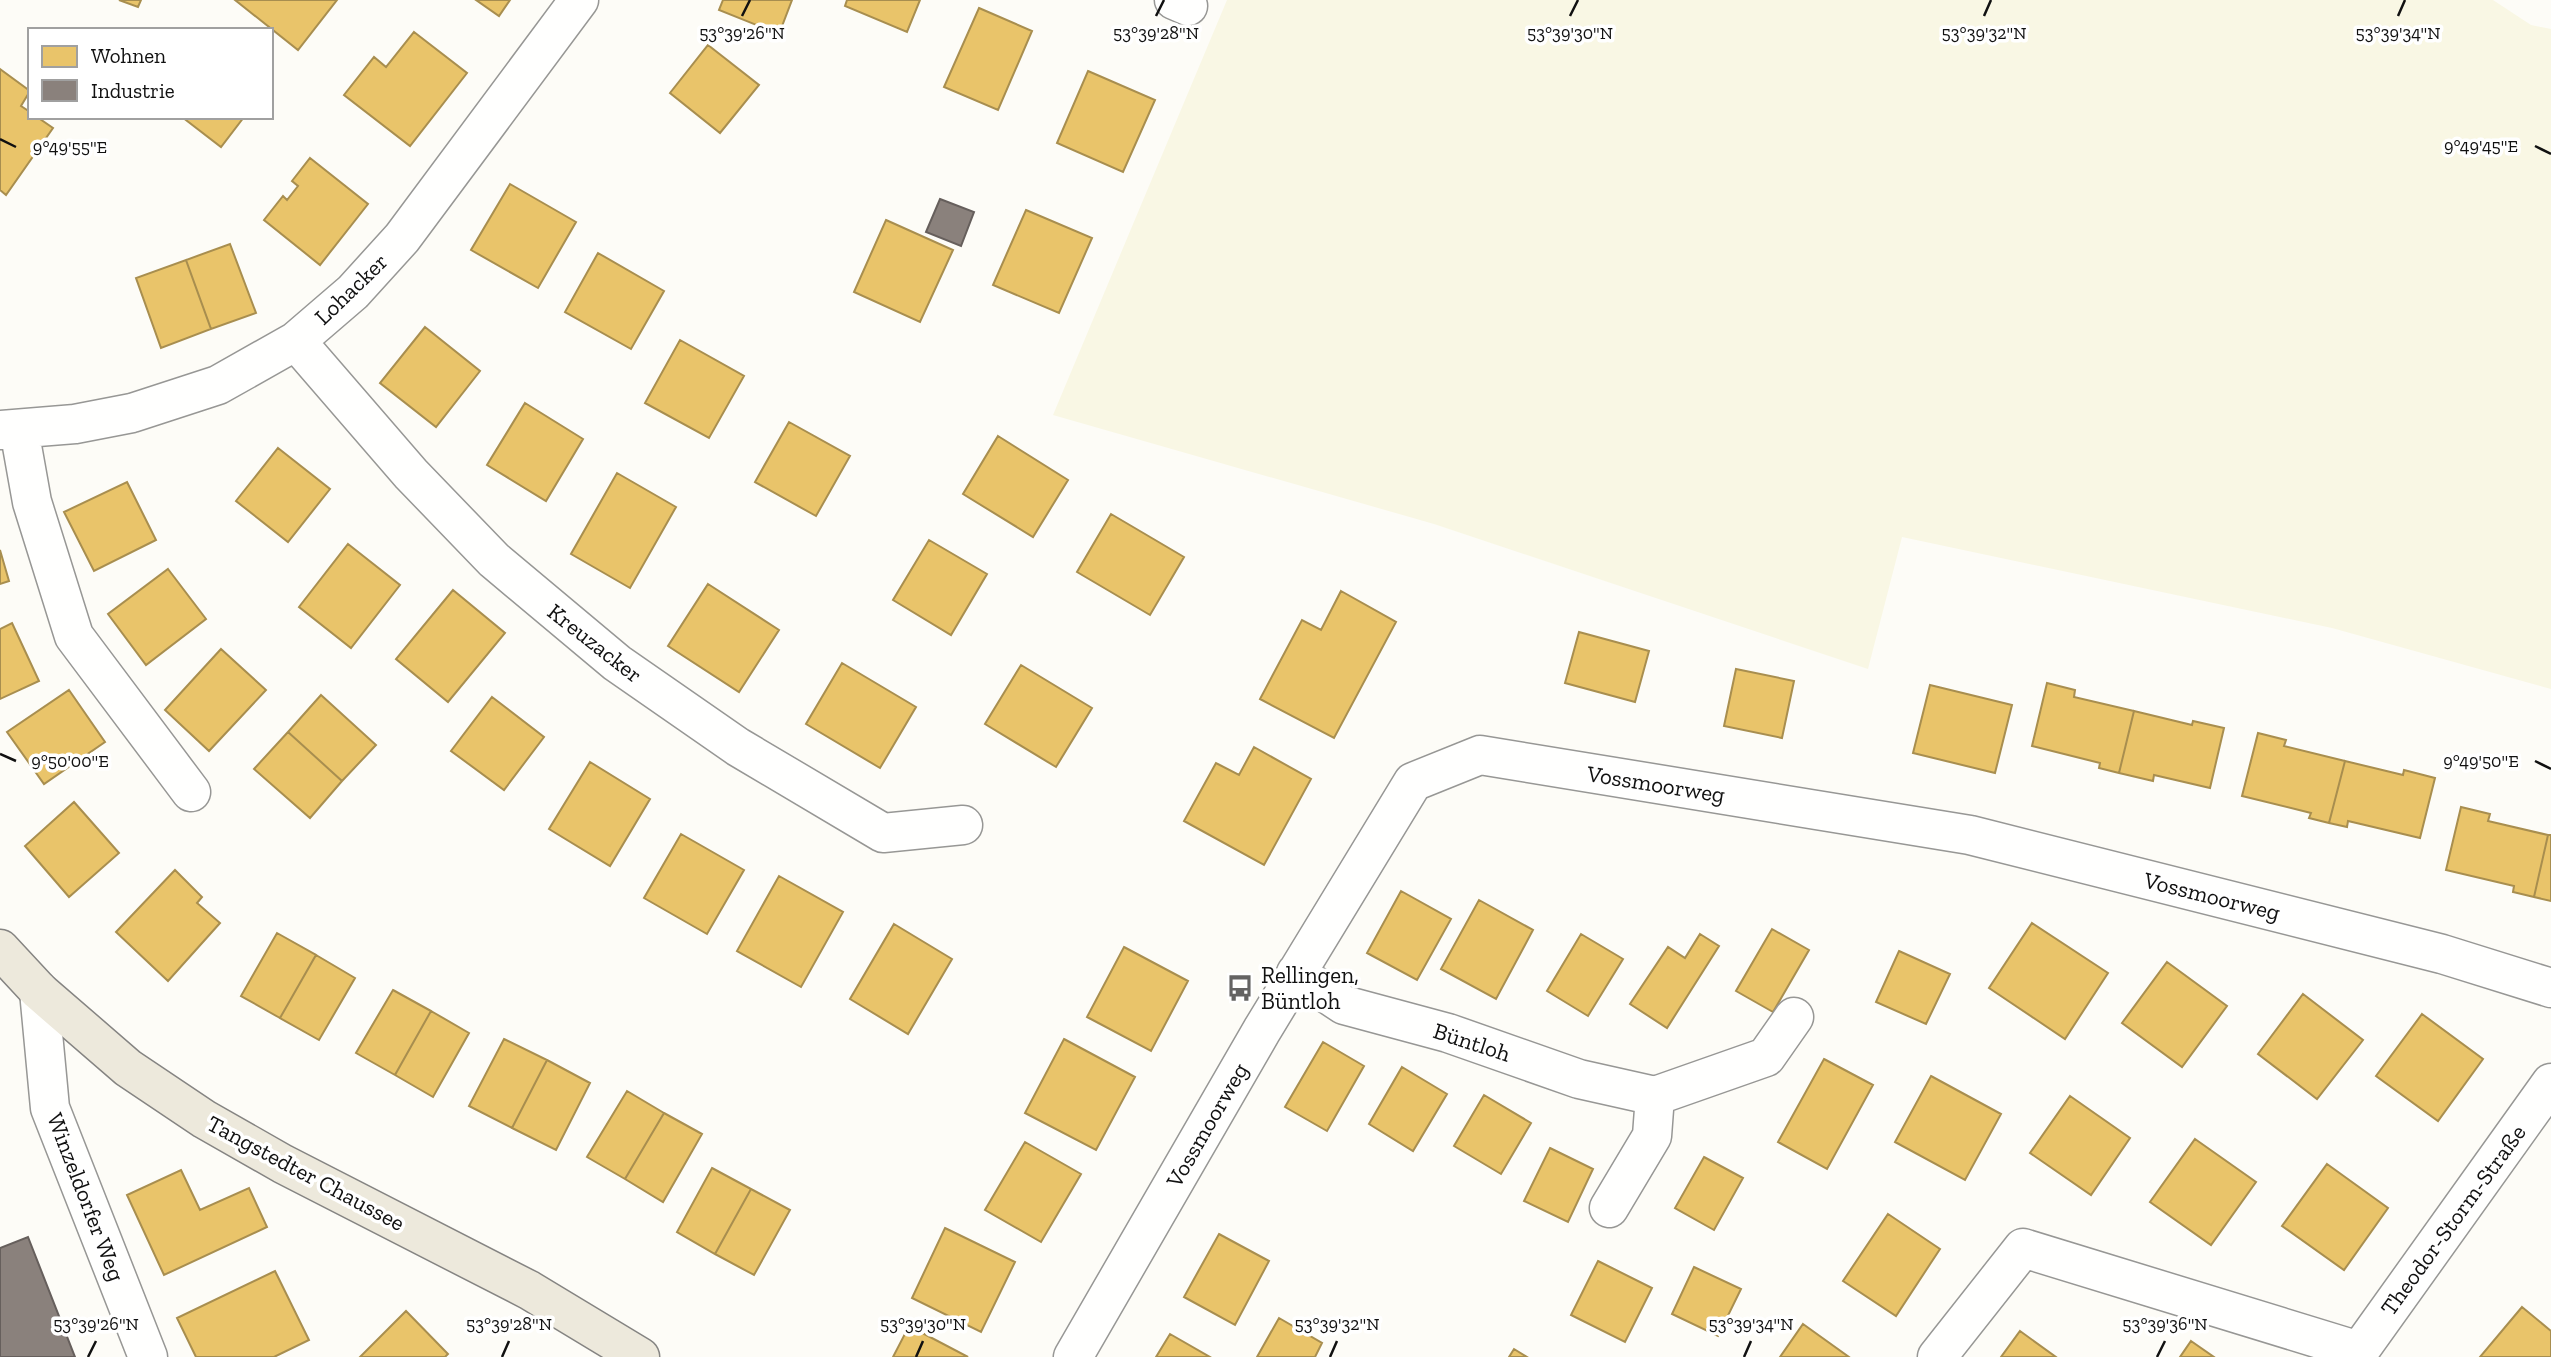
<svg xmlns="http://www.w3.org/2000/svg" width="2551" height="1357" viewBox="0 0 2551 1357" font-family="'Zilla Slab',serif">
	<style>
		.farmland { fill: #f9f7e4 }
		.homes { fill: #e9c46a; stroke: #a88e4f; stroke-width: 2 }
		.industry { fill: #8a817c; stroke: #665f5c; stroke-width: 2 }
		.lines { fill: none; stroke-linecap: round; stroke-linejoin: round }
		.minor-casing { stroke: #979795; stroke-width: 41 }
		.major-casing { stroke: #858482; stroke-width: 41 }
		.minor { stroke: #fffffe; stroke-width: 38 }
		.major { stroke: #ede9dc; stroke-width: 38 }
		.ticks { fill: none; stroke: #111; stroke-width: 2.5 }
		.labels { text-anchor: middle; dominant-baseline: central; stroke-width: 7; stroke-linejoin: round; paint-order: stroke }
		.street-label { font-size: 23px; fill: #111; stroke: #fff }
		.poi-label { font-size: 23px; fill: #111; stroke: #fff; text-anchor: start }
		.ticks-label { font-size: 18px; text-anchor: middle; fill: #111; stroke: #fff; stroke-width: 7; stroke-linejoin: round; paint-order: stroke }
	</style>
	<rect width="100%" height="100%" fill="#fdfcf7"/>
	<path class="farmland" d="M 1227,0 L 2493,0 L 2531,25 L 2551,29 L 2551,689 L 2332,628 L 1902,537 L 1868,669 L 1434,524 L 1053,415 Z"/>
	<path class="homes" d="M 119,0 L 141,0 L 138,7 Z
		M 235,0 L 337,0 L 298,50 Z
		M 476,0 L 510,0 L 499,16 Z
		M 723,0 L 792,0 L 779,34 L 719,10 Z
		M 847,0 L 920,0 L 907,32 L 845,6 Z
		M 979,8 L 1032,31 L 998,110 L 944,87 Z
		M 414,32 L 467,73 L 410,146 L 344,95 L 374,57 L 386,67 Z
		M 708,45 L 759,85 L 720,133 L 670,93 Z
		M 0,69 L 30,91 L 21,106 L 30,112 L 30,117 L 37,117 L 53,128 L 6,195 L 0,190 Z
		M 1088,71 L 1155,100 L 1123,172 L 1057,143 Z
		M 182,117 L 244,117 L 221,147 Z
		M 310,158 L 368,204 L 320,265 L 264,220 L 283,196 L 287,200 L 298,186 L 292,181 Z
		M 510,184 L 576,222 L 538,288 L 471,250 Z
		M 1026,210 L 1092,238 L 1059,313 L 993,285 Z
		M 886,220 L 953,250 L 920,322 L 854,292 Z
		M 230,244 L 256,313 L 211,329 L 186,260 Z
		M 598,253 L 664,291 L 631,349 L 565,312 Z
		M 186,260 L 211,329 L 161,348 L 136,278 Z
		M 425,327 L 480,371 L 436,427 L 380,383 Z
		M 680,340 L 744,376 L 709,438 L 645,403 Z
		M 525,403 L 583,439 L 546,501 L 487,465 Z
		M 789,422 L 850,456 L 816,516 L 755,482 Z
		M 998,436 L 1068,480 L 1033,537 L 963,494 Z
		M 278,448 L 330,489 L 288,542 L 236,501 Z
		M 617,473 L 676,507 L 630,588 L 571,554 Z
		M 127,482 L 156,540 L 94,571 L 64,512 Z
		M 1111,514 L 1184,557 L 1150,615 L 1077,572 Z
		M 929,540 L 987,574 L 951,635 L 893,600 Z
		M 348,544 L 400,585 L 351,648 L 299,607 Z
		M 0,550 L 9,581 L 0,584 Z
		M 168,569 L 206,619 L 146,665 L 108,614 Z
		M 708,584 L 779,630 L 739,692 L 668,646 Z
		M 453,590 L 505,633 L 448,702 L 396,659 Z
		M 1341,591 L 1396,622 L 1334,738 L 1260,699 L 1302,620 L 1321,630 Z
		M 12,623 L 39,681 L 0,699 L 0,629 Z
		M 1579,632 L 1649,651 L 1635,702 L 1565,683 Z
		M 221,649 L 266,690 L 209,751 L 165,710 Z
		M 842,663 L 916,707 L 880,768 L 806,724 Z
		M 1021,665 L 1092,708 L 1056,767 L 985,724 Z
		M 1736,669 L 1794,681 L 1782,738 L 1724,726 Z
		M 2047,683 L 2075,690 L 2074,697 L 2134,711 L 2119,773 L 2099,768 L 2100,763 L 2032,746 Z
		M 1930,685 L 2012,705 L 1995,773 L 1913,753 Z
		M 69,690 L 105,742 L 44,784 L 7,732 Z
		M 321,695 L 376,745 L 342,781 L 288,732 Z
		M 492,697 L 544,737 L 504,790 L 451,751 Z
		M 2134,711 L 2192,725 L 2193,721 L 2224,728 L 2210,788 L 2154,775 L 2153,781 L 2119,773 Z
		M 288,732 L 342,781 L 310,818 L 254,769 Z
		M 2258,733 L 2286,740 L 2284,746 L 2345,761 L 2329,823 L 2309,818 L 2311,813 L 2242,796 Z
		M 1254,747 L 1311,779 L 1264,865 L 1184,821 L 1216,763 L 1239,775 Z
		M 2345,761 L 2403,775 L 2404,770 L 2435,778 L 2420,838 L 2348,821 L 2347,827 L 2329,823 Z
		M 590,762 L 650,799 L 610,866 L 549,829 Z
		M 74,802 L 119,853 L 69,897 L 25,846 Z
		M 2461,807 L 2490,814 L 2488,821 L 2548,835 L 2534,897 L 2513,892 L 2514,886 L 2446,870 Z
		M 681,834 L 744,870 L 707,934 L 644,898 Z
		M 2548,835 L 2551,835 L 2551,901 L 2534,897 Z
		M 175,870 L 202,897 L 197,903 L 220,923 L 168,981 L 116,932 Z
		M 779,876 L 843,912 L 801,987 L 737,951 Z
		M 1401,891 L 1451,919 L 1417,980 L 1367,953 Z
		M 1479,900 L 1533,930 L 1496,999 L 1441,969 Z
		M 2032,923 L 2108,973 L 2065,1039 L 1989,988 Z
		M 894,924 L 952,959 L 908,1034 L 850,999 Z
		M 1772,929 L 1809,950 L 1773,1012 L 1736,991 Z
		M 277,933 L 316,955 L 280,1018 L 241,996 Z
		M 1581,934 L 1623,959 L 1588,1016 L 1547,991 Z
		M 1700,934 L 1719,946 L 1667,1028 L 1630,1004 L 1668,947 L 1685,958 Z
		M 1124,947 L 1188,981 L 1151,1051 L 1087,1017 Z
		M 1899,951 L 1950,974 L 1926,1024 L 1876,1002 Z
		M 316,955 L 355,978 L 319,1040 L 280,1018 Z
		M 2167,962 L 2227,1006 L 2182,1067 L 2122,1023 Z
		M 393,990 L 431,1011 L 395,1075 L 356,1053 Z
		M 2303,994 L 2363,1040 L 2317,1099 L 2258,1054 Z
		M 431,1011 L 469,1033 L 433,1097 L 395,1075 Z
		M 2422,1014 L 2483,1059 L 2438,1121 L 2376,1076 Z
		M 504,1039 L 547,1060 L 512,1128 L 469,1106 Z
		M 1064,1039 L 1135,1077 L 1096,1150 L 1025,1113 Z
		M 1323,1042 L 1364,1066 L 1327,1131 L 1285,1107 Z
		M 1824,1059 L 1873,1085 L 1827,1169 L 1778,1142 Z
		M 547,1060 L 590,1083 L 556,1150 L 512,1128 Z
		M 1402,1067 L 1447,1094 L 1413,1151 L 1369,1124 Z
		M 1931,1076 L 2001,1114 L 1965,1180 L 1895,1142 Z
		M 627,1091 L 664,1113 L 625,1179 L 587,1157 Z
		M 1484,1095 L 1531,1123 L 1501,1174 L 1454,1146 Z
		M 2070,1096 L 2130,1138 L 2091,1195 L 2030,1153 Z
		M 664,1113 L 702,1134 L 663,1202 L 625,1179 Z
		M 2195,1139 L 2256,1182 L 2211,1245 L 2150,1202 Z
		M 1025,1142 L 1081,1174 L 1041,1242 L 985,1210 Z
		M 1550,1148 L 1593,1169 L 1568,1222 L 1524,1201 Z
		M 1704,1157 L 1743,1178 L 1714,1230 L 1675,1208 Z
		M 2327,1164 L 2388,1208 L 2344,1270 L 2282,1226 Z
		M 712,1168 L 751,1189 L 715,1254 L 677,1232 Z
		M 181,1170 L 200,1210 L 249,1188 L 267,1227 L 164,1275 L 127,1195 Z
		M 751,1189 L 790,1210 L 754,1275 L 715,1254 Z
		M 1888,1214 L 1940,1249 L 1896,1316 L 1843,1281 Z
		M 945,1228 L 1015,1262 L 981,1332 L 912,1298 Z
		M 1219,1234 L 1269,1261 L 1235,1325 L 1184,1297 Z
		M 1598,1261 L 1652,1288 L 1625,1342 L 1571,1315 Z
		M 1694,1267 L 1741,1289 L 1718,1336 L 1672,1314 Z
		M 275,1271 L 309,1340 L 274,1357 L 196,1357 L 177,1318 Z
		M 2522,1307 L 2551,1331 L 2551,1357 L 2480,1357 Z
		M 406,1311 L 448,1354 L 445,1357 L 360,1357 Z
		M 1279,1318 L 1322,1343 L 1315,1357 L 1257,1357 Z
		M 1803,1324 L 1849,1357 L 1780,1357 Z
		M 909,1326 L 968,1357 L 893,1357 Z
		M 2020,1331 L 2056,1357 L 2001,1357 Z
		M 1170,1334 L 1210,1357 L 1156,1357 Z
		M 2191,1341 L 2214,1357 L 2180,1357 Z
		M 1514,1349 L 1527,1357 L 1509,1357 Z"/>
	<path class="industry" d="M 940,199 L 974,212 L 961,246 L 926,232 Z
		M 28,1237 L 75,1357 L 0,1357 L 0,1248 Z"/>
	<g class="lines">
		<defs>
			<path id="minor" d="M 1174,0 L 1188,6
				M 296,341 L 411,474 L 494,560 L 617,663 L 738,747 L 883,833 L 963,825
				M 19,429 L 32,502 L 74,636 L 191,792
				M 0,430 L 75,424 L 132,413 L 218,385 L 296,341 L 353,292 L 402,238 L 579,0
				M 1296,973 L 1344,1005 L 1448,1033 L 1579,1079 L 1655,1096 L 1766,1057 L 1794,1017
				M 39,991 L 50,1108 L 148,1357
				M 1609,1208 L 1652,1136 L 1655,1096
				M 1073,1357 L 1262,1030 L 1413,782 L 1480,755 L 1970,835 L 2442,954 L 2551,988
				M 1937,1357 L 2023,1248 L 2359,1351
				M 2355,1357 L 2551,1083"/>
			<path id="major" d="M 0,949 L 39,991 L 128,1068 L 204,1119 L 283,1164 L 529,1290 L 640,1357"/>
		</defs>
		<use href="#minor" class="minor-casing"/>
		<use href="#major" class="major-casing"/>
		<use href="#minor" class="minor"/>
		<use href="#major" class="major"/>
	</g>
	<path class="ticks" d="M 742,16 L 750,0M 1156,16 L 1164,0M 1570,16 L 1578,0M 1984,16 L 1991,0M 2398,16 L 2405,0M 0,139 L 16,147M 2535,146 L 2551,154M 0,754 L 16,761M 2535,761 L 2551,769M 88,1357 L 96,1341M 502,1357 L 509,1341M 916,1357 L 923,1341M 1330,1357 L 1337,1341M 1744,1357 L 1751,1341M 2157,1357 L 2165,1341"/>
	<defs>
		<symbol id="bus-bare" viewBox="-9 -9 18 18"><path d="M-5-6H5V4H4V6H2V4H-2V6H-4V4H-5ZM-3.5-4V0h7V-4ZM-3.5 1.2v1.5H-2V1.2ZM2 1.2v1.5H3.5V1.2Z" fill="#646362" stroke="#fff" stroke-width="2.5" paint-order="stroke"/></symbol>
	</defs>
	<g fill-rule="evenodd">
		<use href="#bus-bare" x="1221" y="969" width="38" height="38"/>
	</g>
	<g class="labels">
		<g class="street-label">
			<text transform="translate(351 289) rotate(-44)">Lohacker</text>
			<text transform="translate(595 643) rotate(38)">Kreuzacker</text>
			<text transform="translate(1656 784) rotate(9)">Vossmoorweg</text>
			<text transform="translate(2212 896) rotate(14)">Vossmoorweg</text>
			<text transform="translate(1472 1042) rotate(18)">Büntloh</text>
			<text transform="translate(1207 1125) rotate(-60)">Vossmoorweg</text>
			<text transform="translate(306 1173) rotate(28)">Tangstedter Chaussee</text>
			<text transform="translate(86 1197) rotate(69)">Winzeldorfer Weg</text>
			<text transform="translate(2453 1220) rotate(-54)">Theodor-Storm-Straße</text>
		</g>
		<g class="poi-label">
			<text x="1261" y="975">Rellingen,<tspan x="1261" dy="26">Büntloh</tspan></text>
		</g>
	</g>
	<g class="ticks-label">
		<text x="742" y="39">53°39'26"N</text>
		<text x="1156" y="39">53°39'28"N</text>
		<text x="1570" y="39">53°39'30"N</text>
		<text x="1984" y="39">53°39'32"N</text>
		<text x="2398" y="39">53°39'34"N</text>
		<text x="2481" y="152">9°49'45"E</text>
		<text x="70" y="153">9°49'55"E</text>
		<text x="2481" y="767">9°49'50"E</text>
		<text x="70" y="767">9°50'00"E</text>
		<text x="96" y="1330">53°39'26"N</text>
		<text x="509" y="1330">53°39'28"N</text>
		<text x="923" y="1330">53°39'30"N</text>
		<text x="1337" y="1330">53°39'32"N</text>
		<text x="1751" y="1330">53°39'34"N</text>
		<text x="2165" y="1330">53°39'36"N</text>
	</g>
	<rect x="28" y="28" width="245" height="91" fill="#ffffff" stroke="#a0a0a0" stroke-width="2"/>
	<rect x="42" y="46" width="35" height="21" fill="#e9c46a" stroke="#a0a0a0" stroke-width="2"/>
	<text x="91" y="63" font-size="21" fill="#111111">Wohnen</text>
	<rect x="42" y="80" width="35" height="21" fill="#8a817c" stroke="#a0a0a0" stroke-width="2"/>
	<text x="91" y="98" font-size="21" fill="#111111">Industrie</text>
</svg>
